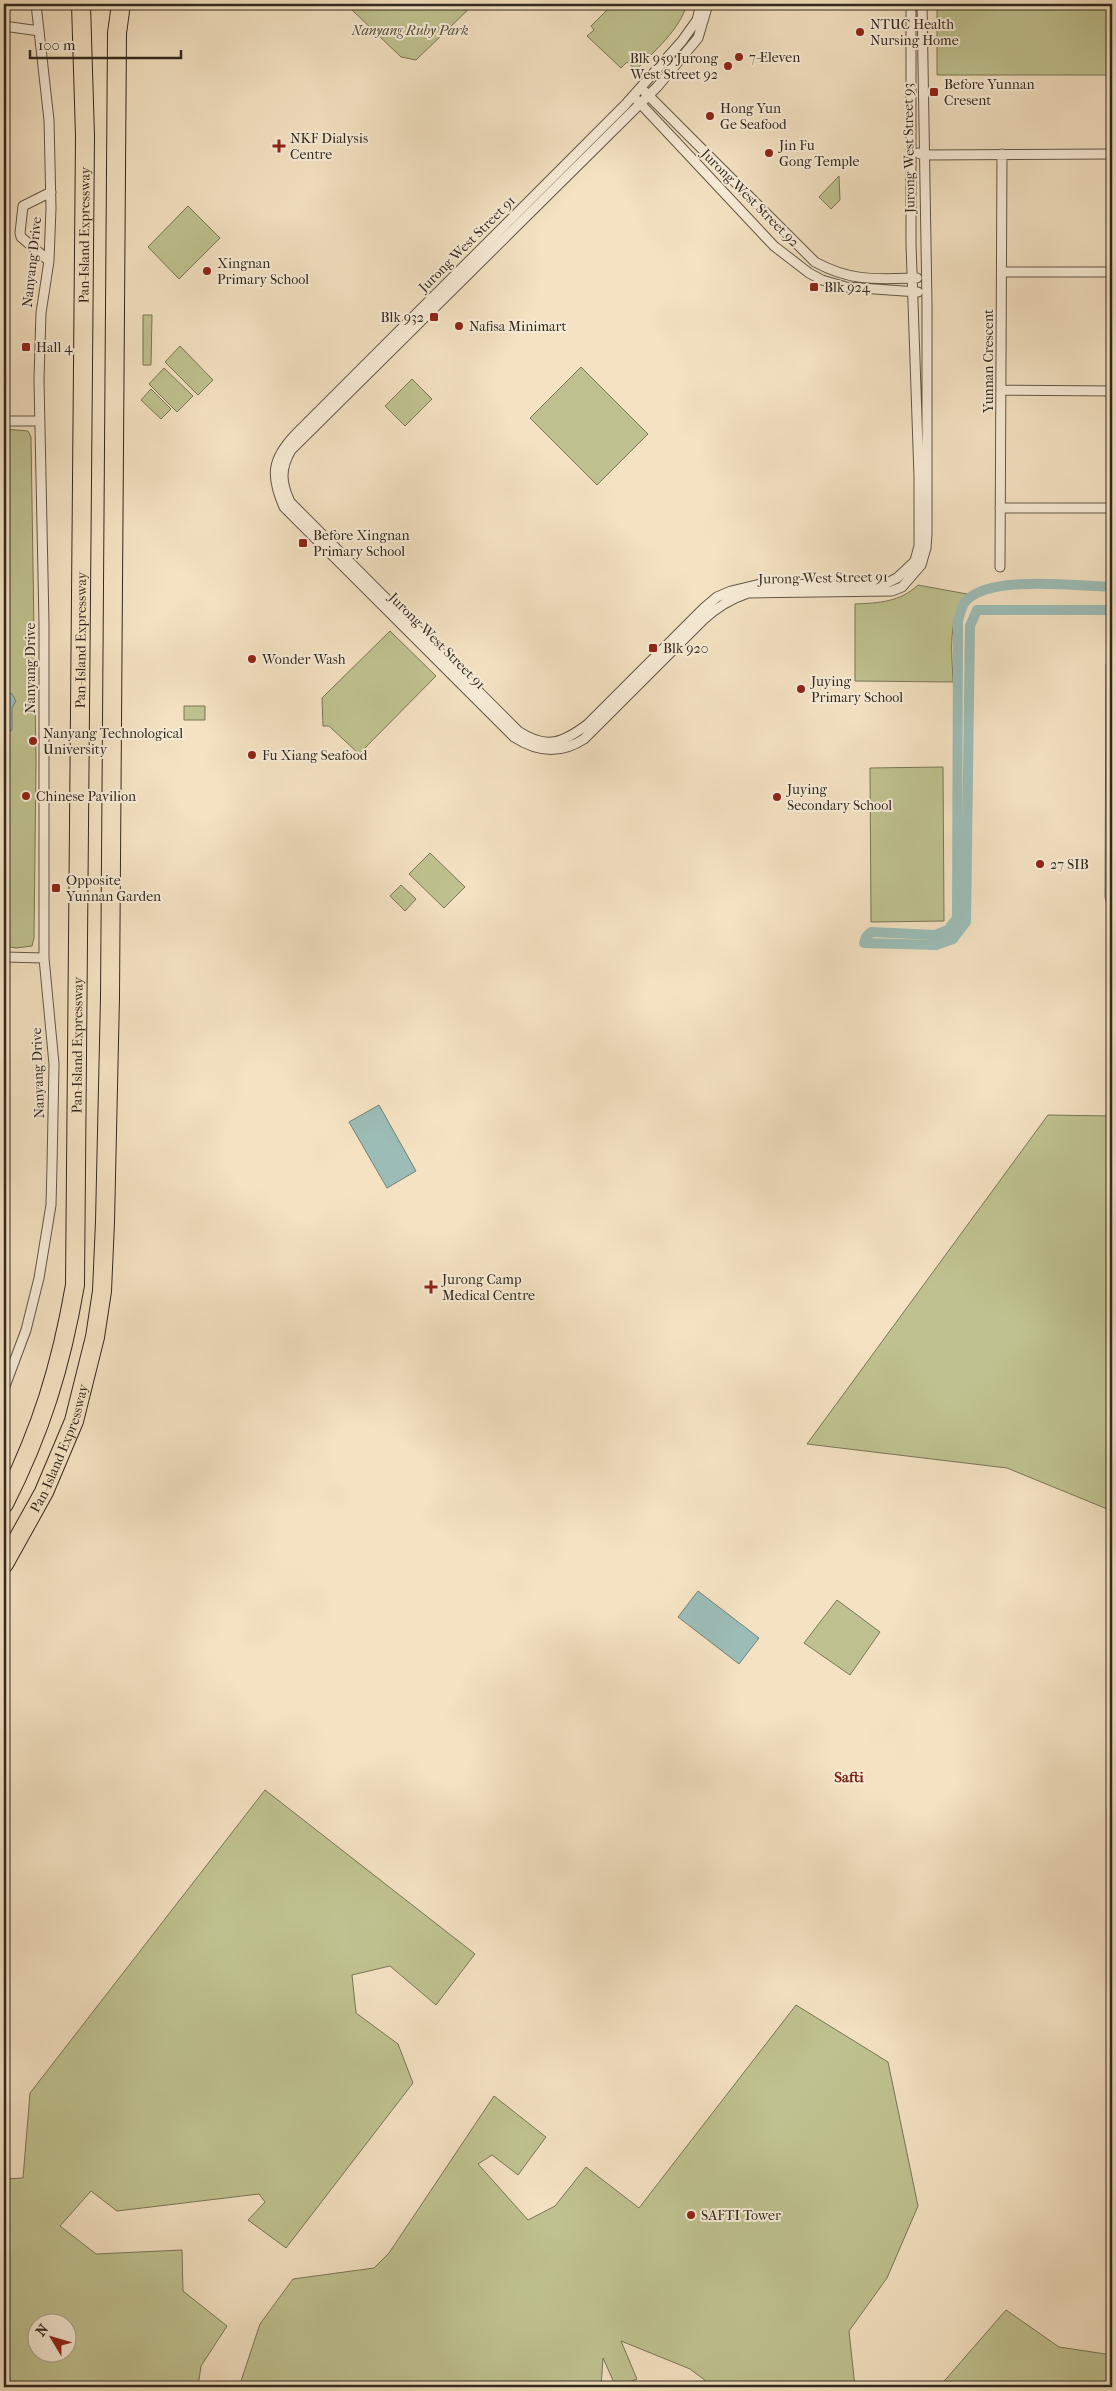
<svg xmlns="http://www.w3.org/2000/svg" width="1116" height="2391" viewBox="0 0 1116 2391" font-family="'IM FELL French Canon',serif">
	<style>
		.green { fill: #bfc290; stroke: #787657; fill-rule: evenodd }
		.water { fill: #9cbdb7; stroke: #72827a }
		.lines { fill: none; stroke-linecap: round; stroke-linejoin: round }
		.canal { stroke: #9cbdb7; stroke-width: 10 }
		.street-casing { stroke: #625747; stroke-width: 11 }
		.highway-casing { stroke: #32291e; stroke-width: 20 }
		.street { stroke: #f8ecd7; stroke-width: 9 }
		.highway { stroke: #f4e2c2; stroke-width: 18 }
		.poi-dot { fill: #8f2418; stroke: #f8ecd7; stroke-width: 2 }
		.labels { text-anchor: middle; dominant-baseline: central; stroke-width: 4; stroke-linejoin: round; paint-order: stroke }
		.poi-label { font-size: 14px; fill: #32291e; stroke: #f8ecd7; text-anchor: start }
		.park-label { font-size: 14px; font-style: italic; fill: #554f3a; stroke: #f8ecd7 }
		.street-label { font-size: 14px; fill: #32291e; stroke: #f8ecd7 }
		.neighbourhood-label { font-size: 15px; font-weight: bold; fill: #7a1f14; stroke: #f8ecd7 }
	</style>
	<rect width="100%" height="100%" fill="#f4e2c2"/>
	<filter id="stains"><feTurbulence type="fractalNoise" baseFrequency=".004" numOctaves="4"/><feColorMatrix values="0 0 0 0 .2 0 0 0 0 .09 0 0 0 0 .02 0 0 0 .5 -.17"/></filter>
	<radialGradient id="worn" r=".72"><stop offset=".6" stop-color="#630" stop-opacity="0"/><stop offset="1" stop-color="#630" stop-opacity=".3"/></radialGradient>
	<path class="green" d="M 351,4 L 474,4 L 416,60 L 401,57 L 351,9 Z
		M 613,4 L 687,4 C 679,31 655,50 636,70 L 627,62 L 621,68 L 587,36 L 594,30 L 591,26 Z
		M 937,4 L 1112,4 L 1112,75 L 937,75 Z
		M 839,176 L 840,200 L 831,209 L 819,197 Z
		M 188,206 L 220,238 L 179,279 L 148,247 Z
		M 143,315 L 152,315 L 151,365 L 143,365 Z
		M 180,346 L 213,380 L 198,395 L 165,362 Z
		M 581,367 L 648,434 L 597,485 L 530,418 Z
		M 164,368 L 193,396 L 177,412 L 149,384 Z
		M 412,379 L 432,399 L 405,426 L 385,406 Z
		M 151,389 L 171,409 L 161,419 L 141,400 Z
		M 4,429 L 28,431 L 31,437 L 36,761 L 34,938 L 32,946 L 16,948 L 4,946 Z
		M 918,585 L 967,594 C 947,620 952,650 953,682 L 855,681 L 855,604 C 879,603 900,602 918,585 Z
		M 390,631 L 436,676 L 359,754 L 329,726 L 323,726 L 322,698 Z
		M 1106,664 L 1112,664 L 1112,925 L 1105,897 Z
		M 184,706 L 205,706 L 205,720 L 184,720 Z
		M 943,767 L 944,921 L 871,922 L 870,768 Z
		M 430,853 L 465,887 L 444,908 L 409,874 Z
		M 401,885 L 416,899 L 405,911 L 390,896 Z
		M 1048,1115 L 1112,1116 L 1112,1511 L 1007,1468 L 807,1444 Z
		M 837,1600 L 880,1632 L 850,1675 L 804,1643 Z
		M 265,1790 L 475,1954 L 436,2005 L 390,1966 L 352,1975 L 356,2013 L 398,2044 L 413,2083 L 286,2248 L 248,2220 L 265,2202 L 259,2194 L 117,2211 L 91,2191 L 60,2226 L 96,2254 L 182,2250 L 183,2291 L 227,2326 L 201,2366 L 198,2387 L 4,2387 L 4,2179 L 23,2178 L 30,2093 ZM 38,2324 L 68,2324 L 68,2354 L 38,2354 Z
		M 796,2005 L 888,2062 L 918,2206 L 887,2278 L 849,2331 L 855,2387 L 714,2387 L 690,2369 L 621,2341 L 637,2379 L 616,2387 L 603,2358 L 601,2387 L 239,2387 L 260,2324 L 293,2279 L 374,2268 L 389,2253 L 494,2096 L 546,2137 L 518,2175 L 492,2155 L 478,2164 L 528,2220 L 555,2206 L 586,2167 L 639,2208 Z
		M 1006,2310 L 1059,2347 L 1112,2355 L 1112,2387 L 939,2387 Z"/>
	<path class="water" d="M 4,690 L 12,694 L 16,701 L 12,708 L 12,730 L 4,735 L 4,729 L 7,728 L 6,701 L 4,701 Z
		M 379,1105 L 416,1171 L 387,1188 L 349,1122 Z
		M 698,1591 L 759,1638 L 739,1664 L 678,1617 Z"/>
	<g class="lines">
		<path class="canal" d="M 1112,587 C 1078,586 988,574 965,602 C 961,607 960,615 958,621 L 957,918 L 948,930 L 935,935 L 871,932 L 866,937 L 864,943 L 936,945 L 953,939 L 966,922 L 970,626 L 977,610 L 1112,610"/>
		<defs>
			<path id="street" d="M 701,4 L 697,20 L 682,41 L 625,105 L 296,434 C 272,459 270,475 284,507 L 514,737 C 537,752 561,754 584,739 L 703,620 C 717,607 730,599 748,593 L 892,591 L 902,587 L 921,565 L 926,548 L 927,534 L 927,303 L 922,4
				M 708,4 L 698,38 L 657,87 L 291,450 C 280,469 281,482 290,502 L 518,731 C 547,750 563,743 588,724 L 704,608 L 717,597 L 731,591 L 760,584 L 870,585 L 889,582 L 897,578 L 915,561 L 919,546 L 919,476 L 911,244 L 911,4
				M 4,26 L 39,31
				M 644,91 L 815,262 C 852,282 876,279 917,278
				M 637,100 L 774,246 L 809,273 L 822,280 L 846,287 L 918,292
				M 918,153 L 923,155 L 1112,154
				M 49,261 L 21,237 L 20,233 L 23,206 L 51,192
				M 1002,272 L 1112,272
				M 1002,390 L 1112,391
				M 4,421 L 39,421
				M 1000,508 L 1112,508
				M 1000,567 L 1002,154
				M 4,957 L 44,958
				M 4,1389 L 26,1330 L 39,1278 L 51,1205 L 52,1166 L 54,1064 L 44,958 L 44,624 L 39,379 L 41,313 L 49,261 L 51,208 L 49,120 L 36,4"/>
			<g id="highway">
				<path id="s1" d="M 4,1504 C 41,1431 61,1366 75,1285 L 85,136 L 81,4"/>
				<path id="s2" d="M 4,1564 L 44,1492 L 74,1421 L 95,1337 L 102,1291 L 105,1222 L 110,997 L 117,33 L 121,4"/>
			</g>
		</defs>
		<use href="#street" class="street-casing"/>
		<use href="#highway" class="highway-casing"/>
		<use href="#street" class="street"/>
		<use href="#highway" class="highway"/>
	</g>
	<g class="poi-dot">
		<circle cx="860" cy="32" r="5"/>
		<circle cx="739" cy="57" r="5"/>
		<circle cx="728" cy="66" r="5"/>
		<rect x="929" y="87" width="10" height="10" rx="2.5"/>
		<circle cx="710" cy="116" r="5"/>
		<path d="M276.5 138.5h5v5h5v5h-5v5h-5v-5h-5v-5h5z"/>
		<circle cx="769" cy="153" r="5"/>
		<circle cx="207" cy="271" r="5"/>
		<rect x="809" y="282" width="10" height="10" rx="2.5"/>
		<rect x="429" y="312" width="10" height="10" rx="2.5"/>
		<circle cx="459" cy="326" r="5"/>
		<rect x="21" y="342" width="10" height="10" rx="2.5"/>
		<rect x="298" y="538" width="10" height="10" rx="2.5"/>
		<rect x="648" y="643" width="10" height="10" rx="2.5"/>
		<circle cx="252" cy="659" r="5"/>
		<circle cx="801" cy="689" r="5"/>
		<circle cx="33" cy="741" r="5"/>
		<circle cx="252" cy="755" r="5"/>
		<circle cx="26" cy="796" r="5"/>
		<circle cx="777" cy="797" r="5"/>
		<circle cx="1040" cy="864" r="5"/>
		<rect x="51" y="883" width="10" height="10" rx="2.5"/>
		<path d="M428.5 1279.5h5v5h5v5h-5v5h-5v-5h-5v-5h5z"/>
		<circle cx="691" cy="2215" r="5"/>
	</g>
	<g class="labels">
		<g class="poi-label">
			<text x="870" y="24">NTUC Health<tspan x="870" dy="16">Nursing Home</tspan></text>
			<text x="749" y="57">7-Eleven</text>
			<text x="718" y="58" text-anchor="end">Blk 959 Jurong<tspan x="718" dy="16">West Street 92</tspan></text>
			<text x="944" y="84">Before Yunnan<tspan x="944" dy="16">Cresent</tspan></text>
			<text x="720" y="108">Hong Yun<tspan x="720" dy="16">Ge Seafood</tspan></text>
			<text x="290" y="138">NKF Dialysis<tspan x="290" dy="16">Centre</tspan></text>
			<text x="779" y="145">Jin Fu<tspan x="779" dy="16">Gong Temple</tspan></text>
			<text x="217" y="263">Xingnan<tspan x="217" dy="16">Primary School</tspan></text>
			<text x="824" y="287">Blk 924</text>
			<text x="424" y="317" text-anchor="end">Blk 932</text>
			<text x="469" y="326">Nafisa Minimart</text>
			<text x="36" y="347">Hall 4</text>
			<text x="313" y="535">Before Xingnan<tspan x="313" dy="16">Primary School</tspan></text>
			<text x="663" y="648">Blk 920</text>
			<text x="262" y="659">Wonder Wash</text>
			<text x="811" y="681">Juying<tspan x="811" dy="16">Primary School</tspan></text>
			<text x="43" y="733">Nanyang Technological<tspan x="43" dy="16">University</tspan></text>
			<text x="262" y="755">Fu Xiang Seafood</text>
			<text x="787" y="789">Juying<tspan x="787" dy="16">Secondary School</tspan></text>
			<text x="36" y="796">Chinese Pavilion</text>
			<text x="1050" y="864">27 SIB</text>
			<text x="66" y="880">Opposite<tspan x="66" dy="16">Yunnan Garden</tspan></text>
			<text x="442" y="1279">Jurong Camp<tspan x="442" dy="16">Medical Centre</tspan></text>
			<text x="701" y="2215">SAFTI Tower</text>
		</g>
		<g class="park-label">
			<text x="410" y="30">Nanyang Ruby Park</text>
		</g>
		<g class="street-label">
			<text transform="translate(909 148) rotate(-91)">Jurong West Street 93</text>
			<text transform="translate(750 198) rotate(45)">Jurong West Street 92</text>
			<text stroke="none"><textPath href="#s1" startOffset="1281">Pan-Island Expressway</textPath></text>
			<text transform="translate(467 244) rotate(-45)">Jurong West Street 91</text>
			<text transform="translate(32 262) rotate(-84)">Nanyang Drive</text>
			<text transform="translate(988 361) rotate(-90)">Yunnan Crescent</text>
			<text transform="translate(823 578) rotate(-1)">Jurong West Street 91</text>
			<text stroke="none"><textPath href="#s1" startOffset="876">Pan-Island Expressway</textPath></text>
			<text transform="translate(437 641) rotate(45)">Jurong West Street 91</text>
			<text transform="translate(30 668) rotate(-90)">Nanyang Drive</text>
			<text stroke="none"><textPath href="#s1" startOffset="471">Pan-Island Expressway</textPath></text>
			<text transform="translate(38 1073) rotate(-92)">Nanyang Drive</text>
			<text stroke="none"><textPath href="#s2" startOffset="129">Pan-Island Expressway</textPath></text>
		</g>
		<g class="neighbourhood-label">
			<text x="849" y="1777">Safti</text>
		</g>
	</g>
	<rect width="1116" height="2391" fill="none" stroke="#f4e2c2" stroke-width="20"/>
	<rect x="5" y="5" width="1106" height="2381" fill="none" stroke="#32291e" stroke-width="2.5"/>
	<rect x="10" y="10" width="1096" height="2371" fill="none" stroke="#32291e"/>
	<g transform="translate(52 2338) rotate(308)"><circle r="24" fill="#f8ecd7" stroke="#a99e8d"/>
	<path d="M0-4L9 19L0 12L-9 19Z" fill="#8f2418"/>
	<text y="-8" font-size="14" font-weight="bold" text-anchor="middle" fill="#32291e">N</text>
	</g>
	<path d="M30 50v8h151v-8" fill="none" stroke="#32291e" stroke-width="2.5"/>
	<text x="38" y="50" font-size="15" fill="#32291e" stroke="#f8ecd7" stroke-width="4" paint-order="stroke">100 m</text>
	<rect width="100%" height="100%" filter="url(#stains)"/>
	<rect width="100%" height="100%" fill="url(#worn)"/>
</svg>
